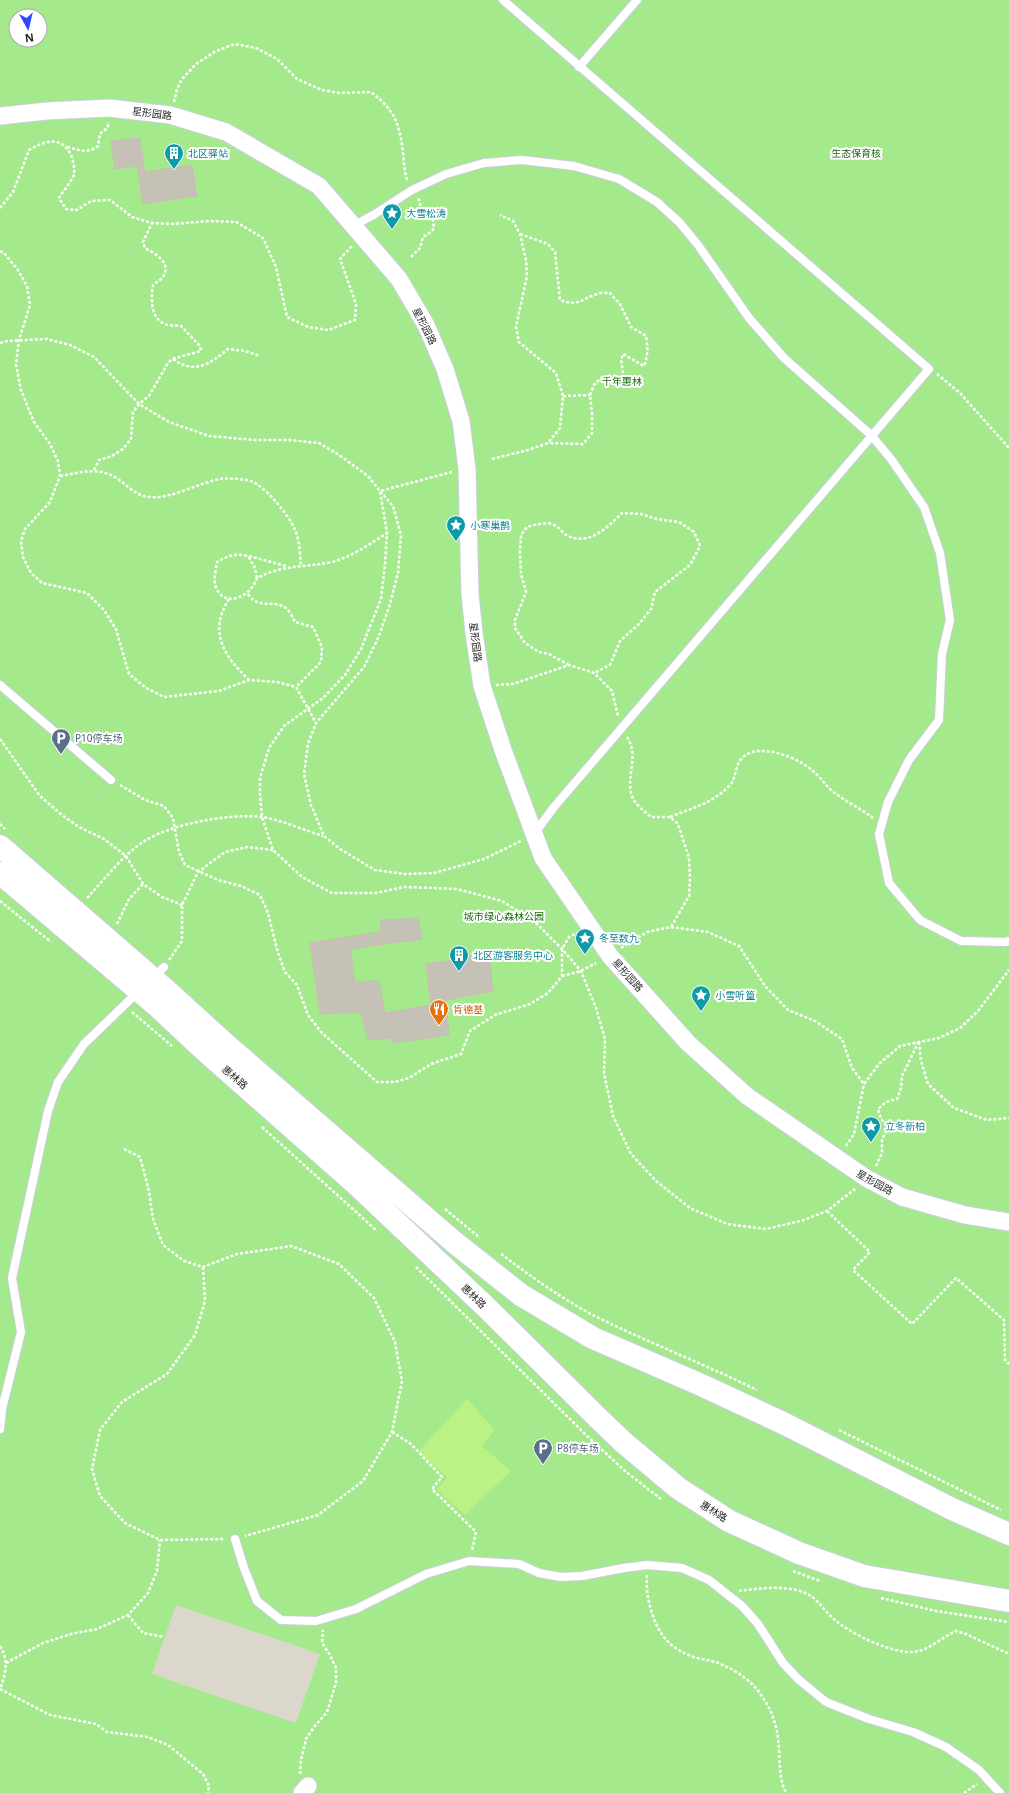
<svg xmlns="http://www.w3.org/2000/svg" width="1009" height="1793" viewBox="0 0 1009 1793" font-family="'Noto Sans','Noto Sans SC',sans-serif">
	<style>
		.green { fill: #a4e98b; fill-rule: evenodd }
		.pitch { fill: #bbf285 }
		.plaza { fill: #dbd7cd }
		.building { fill: #c6c1b6; stroke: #c6c0b0 }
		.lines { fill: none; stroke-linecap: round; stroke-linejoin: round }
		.lane-casing { stroke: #cbcee2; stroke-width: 10 }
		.street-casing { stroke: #cbcee2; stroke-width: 19 }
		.secondary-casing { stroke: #cbcee2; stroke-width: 24 }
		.path { stroke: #fff; stroke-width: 2.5; stroke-dasharray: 3 2; stroke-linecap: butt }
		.lane { stroke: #fff; stroke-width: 8 }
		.street { stroke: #fff; stroke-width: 17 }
		.secondary { stroke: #fff; stroke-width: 22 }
		.labels { text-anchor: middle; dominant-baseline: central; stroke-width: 4; stroke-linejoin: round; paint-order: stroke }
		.street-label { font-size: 10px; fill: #272727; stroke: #fff }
		.culture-label { font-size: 10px; fill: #0d838f; stroke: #fff; text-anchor: start }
		.park-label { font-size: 10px; fill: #1d6911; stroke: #fff }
		.service-label { font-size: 10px; fill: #4e5e75; stroke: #fff; text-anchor: start }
		.food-label { font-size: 10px; fill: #c56008; stroke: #fff; text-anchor: start }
	</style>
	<rect width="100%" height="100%" fill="#ece4d6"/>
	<path class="green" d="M 0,0 L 1009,0 L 1009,1793 L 0,1793 ZM 16,16 L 40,16 L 40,40 L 16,40 Z"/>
	<path class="pitch" d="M 467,1399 L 495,1430 L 482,1446 L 511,1471 L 465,1515 L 437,1490 L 447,1477 L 418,1452 Z"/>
	<path class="plaza" d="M 176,1605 L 320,1654 L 296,1723 L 152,1674 Z"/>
	<path class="building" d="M 140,138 L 145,172 L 192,165 L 197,196 L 143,204 L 137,166 L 115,169 L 111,141 Z
		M 418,918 L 422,939 L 350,949 L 355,982 L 379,981 L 385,1013 L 431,1005 L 426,964 L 489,955 L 493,991 L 446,1000 L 449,1035 L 393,1043 L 392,1038 L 368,1040 L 361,1012 L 320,1014 L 310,943 L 380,932 L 381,920 Z"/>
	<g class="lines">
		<defs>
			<path id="lane" d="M 503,0 L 929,369 L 554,807 L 534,834
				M 579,67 L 637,0
				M 353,226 L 375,214 L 412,190 L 446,174 L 484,163 L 522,160 L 574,166 L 619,179 L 657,202 L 680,223 L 698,245 L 749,318 L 784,358 L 871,435 L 891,459 L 924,507 L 940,553 L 950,620 L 942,654 L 939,720 L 909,760 L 888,802 L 879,834 L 889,883 L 920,920 L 961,941 L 1005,942 L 1009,941
				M 0,685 L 111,780
				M 153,979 L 164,967
				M 0,1429 L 2,1409 L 21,1332 L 12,1278 L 48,1111 L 58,1082 L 84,1044 L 138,992
				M 235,1539 L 244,1568 L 257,1601 L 281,1620 L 316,1621 L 356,1609 L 426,1574 L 469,1561 L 519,1564 L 539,1573 L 561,1577 L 582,1576 L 624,1568 L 647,1565 L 682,1568 L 709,1580 L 742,1606 L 758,1624 L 783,1663 L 798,1679 L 826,1702 L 869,1719 L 913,1732 L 946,1747 L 979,1770 L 1000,1793"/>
			<path id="street" d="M 0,116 L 47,111 L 109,108 L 170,115 L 226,132 L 319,186 L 399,279 L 426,325 L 445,369 L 461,421 L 467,469 L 470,594 L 474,633 L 482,686 L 503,750 L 543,858 L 610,956 L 688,1043 L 747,1096 L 866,1178 L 902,1197 L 965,1215 L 1009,1222
				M 302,1793 L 308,1786"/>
			<path id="secondary" d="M 0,846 L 166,990 L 222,1041 L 454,1242 L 521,1295 L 593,1338 L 699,1384 L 785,1424 L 952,1509 L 1009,1534
				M 0,873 L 156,1005 L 203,1049 L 356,1184 L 486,1307 L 599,1419 L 623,1442 L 678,1488 L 729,1521 L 799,1553 L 864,1576 L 1009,1601"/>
		</defs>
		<use href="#lane" class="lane-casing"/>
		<use href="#street" class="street-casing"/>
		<use href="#secondary" class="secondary-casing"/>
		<path class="path" d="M 174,102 L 177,89 L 182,79 L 196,64 L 216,51 L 235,44 L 256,48 L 277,59 L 297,79 L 322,90 L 340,93 L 371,92 C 395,111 399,122 403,152 C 404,162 404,172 408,182
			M 67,147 C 79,150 88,154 98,146 L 100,134 L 108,127 L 108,122
			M 0,208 L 13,192 L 29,150 C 45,141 61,135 71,155 C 73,160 75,169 74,174 C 73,180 62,192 59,198 L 66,209 L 77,210 L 91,201 L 110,200 L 132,217 L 152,223 L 174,224 L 209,221 L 236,222 L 263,238 L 276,267 L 287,317 L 308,327 L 328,330 L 355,320 L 356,304 L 340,259 L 352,246
			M 520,234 L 548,244 L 555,252 L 560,300 C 578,307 581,299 597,294 C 601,292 606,293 610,293 L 620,304 L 631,327 L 646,336 C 648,346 648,356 644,366 L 623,354 L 621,360 L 624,378 L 615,382 L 601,378 L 594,385 L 590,395 L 592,414 L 592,433 L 583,444 L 548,443
			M 0,251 L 4,253 L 18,270 L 27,286 L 30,305 L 19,340 L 16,365 L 21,390 L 34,422 L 50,444 L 58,461 L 60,476 L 50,502 L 25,529 L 21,541 L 23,557 L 31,573 L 42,583 L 87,593 L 104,610 L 116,629 L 129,674 L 146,688 L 164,697 L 219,691 L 249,680 L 277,682 L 296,687 L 316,723
			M 411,257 L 420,248 L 423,237 L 431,232 L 434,228 L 433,220 L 421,217 L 420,202 L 418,198
			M 0,343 L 7,341 L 47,339 L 70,345 L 94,357 L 139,404 L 169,422 L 209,436 L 254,440 L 290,440 L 319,443 L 339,455 L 368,476 L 380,491 L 387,533 L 385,564 L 381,599 L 361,649 L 345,675 L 323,698 L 284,726 L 269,748 L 260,778 L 260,795 L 262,817 L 273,850 L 302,877 L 332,893 L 376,893 L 404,887 L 457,889 L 502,901 L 536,923 L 562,949 L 581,971 L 596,1008 L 605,1039 L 604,1073 L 613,1116 L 631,1154 L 656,1181 L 690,1208 L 727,1224 L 766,1229 L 804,1220 L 827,1211 L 855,1189
			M 173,359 C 194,375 210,364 228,349 L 245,351 L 260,356
			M 937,374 L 960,393 L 1009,448
			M 563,396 L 590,395
			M 492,459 L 528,450 L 548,443 L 560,428 L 563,396 L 556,373 L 519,342 L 516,327 L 527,276 L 526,260 L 520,234 L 513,221 L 500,215
			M 94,470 L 99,460 L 112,456 L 123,449 L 131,439 L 133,412 L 139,404 L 149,396 L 168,363 L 172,359 L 201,351 L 200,346 L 181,326 C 176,325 170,326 165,324 C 150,318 151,298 153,285 C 155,283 161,280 163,277 C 172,262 155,254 145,248 L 143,242 L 152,223
			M 452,472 L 380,491 L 393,506 L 401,535 L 398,573 L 390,604 L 379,636 L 364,667 L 316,723 L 308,744 L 304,774 L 311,805 L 324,836 L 340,849 L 375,870 L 405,874 L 434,873 L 484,859 L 521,841
			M 60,476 C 78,473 95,467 113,476 C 126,483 134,496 150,497 C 172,499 198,483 220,479 C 226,478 245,479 251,481 C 266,487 289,515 295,530 C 300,541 300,555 301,566
			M 249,556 L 286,566
			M 257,578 L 255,568 L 248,556 C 235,553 228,556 217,562 C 216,569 214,577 215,584 C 221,609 250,599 257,578 C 284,564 304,568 332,562 C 351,557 370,544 387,533
			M 248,594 C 259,611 274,598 287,609 C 290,612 293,618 295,622 L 313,627 L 322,647 L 321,662 L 296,687
			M 229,599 C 208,632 224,656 249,680
			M 569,665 L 549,654 L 539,652 L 525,643 L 515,628 L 515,620 L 526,592 L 521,574 L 520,552 L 521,535 L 527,527 C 534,525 547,521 554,525 C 559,527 562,532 566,535 C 588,547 607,528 622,513 L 641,514 L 657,519 L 679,522 L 694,532 L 700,546 L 690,565 L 655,592 L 651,609 L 639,624 L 620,641 L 610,665 L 594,673
			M 496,685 L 513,684 L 569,665 L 594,673 L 612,691 L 618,716
			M 627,737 C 639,755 627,774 631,793 C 633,803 643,810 651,817 L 670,817 L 678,824 L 689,858 L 690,879 L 689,896 L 671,927
			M 0,739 L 40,796 L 62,815 L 79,827 L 104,839 L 126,856 L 143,884 L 162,897 L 182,905
			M 120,785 L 145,800 L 164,806 L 173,818 L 179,852 L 185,865 L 218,880 L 241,886 L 260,895 L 268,913 L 278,953 L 285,972 L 297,985 L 308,1015 L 322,1033 L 377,1082 L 395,1082 L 409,1078 L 431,1064 L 461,1054 L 470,1031 L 495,1015 L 530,1004 L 548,993 L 562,976 L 562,949 L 569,937 L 577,933
			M 670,817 C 692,808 714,803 731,784 C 736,778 735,764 743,757 C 760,742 799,758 813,771 C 819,776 824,783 830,789 C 842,800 859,807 873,818
			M 0,824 L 5,829
			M 87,898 C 105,879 122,856 143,842 C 170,824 230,813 262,817 C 281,820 304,830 323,836
			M 0,901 L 51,942
			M 117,924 L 129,899 L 143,884
			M 621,948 L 647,932 L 671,927 L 708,932 L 739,946 L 765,986 L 788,1010 L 815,1021 L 842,1039 L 852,1068 L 864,1084 L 879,1064 L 900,1046 L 939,1038 L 960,1028 L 978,1011 L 1009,970
			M 169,960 L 182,941 L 182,905 L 198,872 L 225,852 L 247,847 L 273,850
			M 562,976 L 581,971 L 596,963
			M 132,1012 L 172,1046
			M 919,1042 L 921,1061 L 928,1084 L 954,1108 L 987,1120 L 1009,1118
			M 262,1127 L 376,1230
			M 846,1146 L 854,1134 L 864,1084
			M 124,1149 L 140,1157 L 149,1191 L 153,1219 L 163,1245 L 184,1261 L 203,1267 L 237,1254 L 291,1246 L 339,1264 L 374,1298 L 395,1342 L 402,1381 L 392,1432 L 363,1481 L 318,1515 L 245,1536
			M 876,1166 L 882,1153 L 882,1139 L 889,1127 L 881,1119 L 878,1109 L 886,1102 L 897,1099 L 901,1088 L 902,1076 L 919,1041
			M 445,1209 L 480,1238
			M 827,1211 L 870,1252 L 853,1270 L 912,1324 L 956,1278 L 1004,1320 L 1005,1360 L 1009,1364
			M 501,1254 C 529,1275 558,1296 589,1313 C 644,1341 702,1363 757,1390
			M 203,1267 L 205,1301 L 195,1335 L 167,1374 L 122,1402 L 100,1430 L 92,1469 L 100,1496 L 125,1523 L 160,1540 L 224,1539
			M 416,1267 L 585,1434 L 625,1471 L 661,1499
			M 839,1430 L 1001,1510
			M 392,1432 L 411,1444 L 442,1477 L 432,1489 L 476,1532 L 472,1551
			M 793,1571 L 820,1581
			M 647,1575 C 646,1589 648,1602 653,1616 C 661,1639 674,1651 697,1658 C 706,1660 715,1661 723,1665 C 737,1671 753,1682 761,1695 C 773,1711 778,1729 779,1749 C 780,1764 779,1778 786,1793
			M 739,1591 C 761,1588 792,1584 811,1596 C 820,1602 826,1613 835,1620 C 851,1634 891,1653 912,1652 C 927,1652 942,1637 956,1631 L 966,1634 L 1009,1654
			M 881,1598 L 936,1611 L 1009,1622
			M 128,1615 L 143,1633 L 164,1637
			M 0,1646 C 9,1660 6,1673 0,1689
			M 6,1663 L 43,1643 L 71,1634 L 97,1629 L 128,1615 L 148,1593 L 157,1571 L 160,1540
			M 0,1689 L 50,1715 L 96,1724 L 107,1732 L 148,1737 L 168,1745 L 203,1774 L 209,1786 L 208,1793
			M 300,1774 L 301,1760 L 306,1739 L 314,1727 L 327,1712 L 336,1683 L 336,1668 L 330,1655 L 322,1643 L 323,1630
			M 964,1793 L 977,1784"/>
		<use href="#lane" class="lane"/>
		<use href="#street" class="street"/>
		<use href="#secondary" class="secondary"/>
	</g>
	<defs>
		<symbol id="building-pin" viewBox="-11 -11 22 30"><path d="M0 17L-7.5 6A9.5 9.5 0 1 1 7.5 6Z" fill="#0f9aa8" stroke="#fff"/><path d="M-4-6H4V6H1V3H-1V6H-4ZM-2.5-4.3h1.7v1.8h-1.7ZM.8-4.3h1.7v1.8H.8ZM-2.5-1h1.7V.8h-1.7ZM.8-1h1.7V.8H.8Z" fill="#fff"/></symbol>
		<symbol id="sight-pin" viewBox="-11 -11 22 30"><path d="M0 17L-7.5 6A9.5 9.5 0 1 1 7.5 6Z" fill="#0f9aa8" stroke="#fff"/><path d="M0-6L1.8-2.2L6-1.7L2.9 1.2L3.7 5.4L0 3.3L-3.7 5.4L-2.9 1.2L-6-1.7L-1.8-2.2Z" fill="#fff"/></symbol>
		<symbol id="parking-pin" viewBox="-11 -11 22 30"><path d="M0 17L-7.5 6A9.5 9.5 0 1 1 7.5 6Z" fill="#5c6f8a" stroke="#fff"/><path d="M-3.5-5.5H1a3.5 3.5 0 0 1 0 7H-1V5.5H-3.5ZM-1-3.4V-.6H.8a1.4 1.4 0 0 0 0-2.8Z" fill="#fff"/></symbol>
		<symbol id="restaurant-pin" viewBox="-11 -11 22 30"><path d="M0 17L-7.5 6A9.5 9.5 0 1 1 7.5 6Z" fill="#e8710a" stroke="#fff"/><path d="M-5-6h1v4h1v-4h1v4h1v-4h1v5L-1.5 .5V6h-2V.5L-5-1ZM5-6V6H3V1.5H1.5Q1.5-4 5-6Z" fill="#fff"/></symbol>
	</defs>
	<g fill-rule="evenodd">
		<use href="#building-pin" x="163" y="142" width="22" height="30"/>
		<use href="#sight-pin" x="381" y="202" width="22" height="30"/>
		<use href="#sight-pin" x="445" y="514" width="22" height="30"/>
		<use href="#parking-pin" x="50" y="727" width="22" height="30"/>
		<use href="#sight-pin" x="574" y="927" width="22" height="30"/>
		<use href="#building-pin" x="448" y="944" width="22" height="30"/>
		<use href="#sight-pin" x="690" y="984" width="22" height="30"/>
		<use href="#restaurant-pin" x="428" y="998" width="22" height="30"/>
		<use href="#sight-pin" x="860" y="1115" width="22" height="30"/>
		<use href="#parking-pin" x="532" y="1437" width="22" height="30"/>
	</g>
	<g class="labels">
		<g class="street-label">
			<text transform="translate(152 113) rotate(7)">星形园路</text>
			<text transform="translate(425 326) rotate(63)">星形园路</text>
			<text transform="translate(476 642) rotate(83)">星形园路</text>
			<text transform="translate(628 975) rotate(48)">星形园路</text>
			<text transform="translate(235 1077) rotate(41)">惠林路</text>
			<text transform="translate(875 1182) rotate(29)">星形园路</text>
			<text transform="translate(474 1296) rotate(44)">惠林路</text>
			<text transform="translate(714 1511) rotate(32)">惠林路</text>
		</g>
		<g class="culture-label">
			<text x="188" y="153">北区驿站</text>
			<text x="406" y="213">大雪松涛</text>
			<text x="470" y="525">小寒巢鹊</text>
			<text x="599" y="938">冬至数九</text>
			<text x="473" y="955">北区游客服务中心</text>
			<text x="715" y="995">小雪听篁</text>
			<text x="885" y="1126">立冬新柏</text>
		</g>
		<g class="park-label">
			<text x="856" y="153">生态保育核</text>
			<text x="622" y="381">千年惠林</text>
			<text x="504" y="916">城市绿心森林公园</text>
		</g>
		<g class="service-label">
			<text x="75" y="738">P10停车场</text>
			<text x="557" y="1448">P8停车场</text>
		</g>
		<g class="food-label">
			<text x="453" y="1009">肯德基</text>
		</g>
	</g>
	<g transform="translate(28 28) rotate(172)"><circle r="19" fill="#ffffff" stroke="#a9a9a9"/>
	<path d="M0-3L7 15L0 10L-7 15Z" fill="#2f46ff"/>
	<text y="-6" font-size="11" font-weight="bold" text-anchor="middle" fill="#272727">N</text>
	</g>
</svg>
